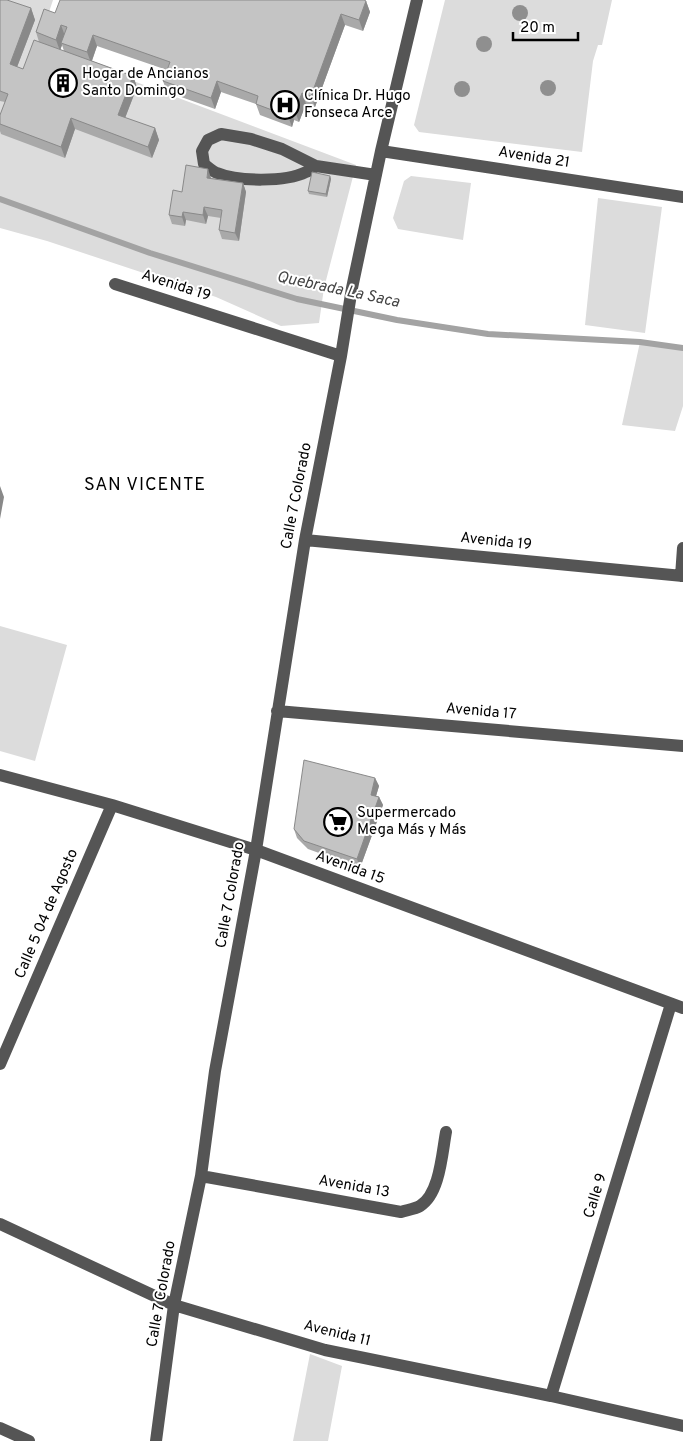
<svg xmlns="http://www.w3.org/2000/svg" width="683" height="1441" viewBox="0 0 683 1441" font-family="Overpass,sans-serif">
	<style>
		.green { fill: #dcdcdc }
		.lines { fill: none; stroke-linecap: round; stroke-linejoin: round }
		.stream { stroke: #a3a3a3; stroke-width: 6 }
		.minor { stroke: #555; stroke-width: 12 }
		.tree { fill: #8f8f8f }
		.wall { fill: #a9a9a9; fill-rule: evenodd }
		.shaded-wall { fill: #898989 }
		.building { fill: #c4c4c4; stroke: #898989 }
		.labels { text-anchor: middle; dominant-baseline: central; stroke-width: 4; stroke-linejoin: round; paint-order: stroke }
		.poi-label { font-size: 15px; fill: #000; stroke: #fff; text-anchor: start }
		.street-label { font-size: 15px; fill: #000; stroke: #fff }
		.water-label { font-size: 16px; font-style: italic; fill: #444; stroke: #fff }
		.quarter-label { font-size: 18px; letter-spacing: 1px; fill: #000; stroke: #fff }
	</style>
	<rect width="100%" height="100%" fill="#fff"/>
	<path class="green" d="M 0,0 L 53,0 L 38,45 L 356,165 L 324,288 L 319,323 L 281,326 L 216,297 L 47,241 L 0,228 Z
		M 445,0 L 612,0 L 602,45 L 598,45 L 593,61 L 582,152 L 419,132 L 414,125 Z
		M 411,176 L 471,183 L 463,240 L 398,229 L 393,218 L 404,181 Z
		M 598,198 L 662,207 L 645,333 L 585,325 Z
		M 640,342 L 683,348 L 683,406 L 675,431 L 622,425 Z
		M 0,626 L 67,645 L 35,761 L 0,751 Z
		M 310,1354 L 342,1366 L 328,1441 L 293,1441 Z"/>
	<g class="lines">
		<path class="stream" d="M 0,199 L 150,253 L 297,299 L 397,320 L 488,334 L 640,342 L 683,348"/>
		<path class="minor" d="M 381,151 L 683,197
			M 316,166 C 313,168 310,171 306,172 C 286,182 238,182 217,173 C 213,172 208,167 204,164 L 202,151 L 208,140 L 221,134 L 251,139 L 282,149 L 316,166 L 376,175
			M 115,284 L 341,356
			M 305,540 L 683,576
			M 681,576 L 683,548
			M 277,711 L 683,746
			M 0,775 L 112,805 L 256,850 L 683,1008
			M 0,1064 L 112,805
			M 201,1176 L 401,1212 C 407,1210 415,1209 420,1206 C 440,1194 442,1153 446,1132
			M 0,1224 L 174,1305 L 325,1350 L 551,1396 L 683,1426
			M 551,1396 L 671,1004
			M 0,1428 L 29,1441
			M 156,1441 L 174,1305 L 201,1176 L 215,1071 L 256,850 L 305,540 L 341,356 L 352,288 L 381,151 L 417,0"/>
	</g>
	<g class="tree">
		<circle cx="520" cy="13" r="8"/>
		<circle cx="484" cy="44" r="8"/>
		<circle cx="548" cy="88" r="8"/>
		<circle cx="462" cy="89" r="8"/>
	</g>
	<path class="wall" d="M 0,0 L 31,8 L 35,20 L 17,67 L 23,69 L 39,42 L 36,32 L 55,13 L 366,1 L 370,12 L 363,31 L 345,25 L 315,107 L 306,104 L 299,122 L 294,120 L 292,127 L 260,115 L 256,104 L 221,92 L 215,109 L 167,92 L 163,81 L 167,70 L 97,46 L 92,61 L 133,76 L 137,87 L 125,118 L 155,128 L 159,140 L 152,158 L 75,129 L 65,158 L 1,134 L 0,131 L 0,115 L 5,102 L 0,101 ZM 62,45 L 64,51 L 60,50 Z
		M 330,176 L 331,179 L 327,197 L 309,194 L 308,191 Z
		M 211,178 L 243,183 L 246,192 L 239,241 L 222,239 L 219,230 L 221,218 L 208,216 L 206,224 L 186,220 L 185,226 L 172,224 L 169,215 L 182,192 Z
		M 375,778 L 379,786 L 376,796 L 379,797 L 383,805 L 360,868 L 308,849 L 297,838 L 294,829 Z"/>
	<path class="shaded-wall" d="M 366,1 L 370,12 L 363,31 L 359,20 Z
		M 31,8 L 35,20 L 14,75 L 10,64 Z
		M 341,14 L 345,25 L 315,107 L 311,96 Z
		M 61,25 L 65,36 L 61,43 L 62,45 L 60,51 L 56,40 Z
		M 93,35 L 97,46 L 91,63 L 87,52 Z
		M 133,76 L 137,87 L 122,126 L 118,115 Z
		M 217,81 L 221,92 L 215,109 L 211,98 Z
		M 302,93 L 306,104 L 299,122 L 295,111 Z
		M 290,109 L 294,120 L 292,127 L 288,116 Z
		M 71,118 L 75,129 L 65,158 L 61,147 Z
		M 155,128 L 159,140 L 152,158 L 148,147 Z
		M 208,169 L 211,178 L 210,186 L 207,178 Z
		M 330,176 L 331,179 L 327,197 L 326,194 Z
		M 243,183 L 246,192 L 239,241 L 235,233 Z
		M 204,207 L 208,216 L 206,224 L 203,215 Z
		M 183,212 L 186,220 L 185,226 L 182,217 Z
		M 0,486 L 4,497 L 0,519 Z
		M 375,778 L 379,786 L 374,803 L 371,795 Z
		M 379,797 L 383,805 L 360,868 L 357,859 Z"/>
	<path class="building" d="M 0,0 L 7,0 L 31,8 L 10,64 L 23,69 L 34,40 L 133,76 L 118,115 L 155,128 L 148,147 L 71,118 L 61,147 L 0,124 L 0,115 L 8,94 L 0,91 Z
		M 60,0 L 364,0 L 366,1 L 359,20 L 341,14 L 311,96 L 302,93 L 295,111 L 290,109 L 288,116 L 256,104 L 258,96 L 217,81 L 211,98 L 163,81 L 170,62 L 93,35 L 87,52 L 61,43 L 67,27 L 61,25 L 56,40 L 36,32 L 44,9 L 55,13 Z
		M 186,165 L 208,169 L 207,178 L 243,183 L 235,233 L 219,230 L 222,210 L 204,207 L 203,215 L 183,212 L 182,217 L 169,215 L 173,190 L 182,192 Z
		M 312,172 L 330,176 L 326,194 L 308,191 Z
		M 304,760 L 375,778 L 371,795 L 379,797 L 357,859 L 304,841 L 294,829 Z"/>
	<defs>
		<symbol id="building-ring" viewBox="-11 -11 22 22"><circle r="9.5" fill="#fff" stroke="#000" stroke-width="1.5"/><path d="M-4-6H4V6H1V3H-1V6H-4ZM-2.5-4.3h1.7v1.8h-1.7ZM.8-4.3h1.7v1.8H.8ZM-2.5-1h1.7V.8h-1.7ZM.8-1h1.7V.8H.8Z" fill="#000"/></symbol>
		<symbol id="hospital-ring" viewBox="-11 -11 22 22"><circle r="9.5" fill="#fff" stroke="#000" stroke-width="1.5"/><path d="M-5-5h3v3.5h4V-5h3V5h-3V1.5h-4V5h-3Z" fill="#000"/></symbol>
		<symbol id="supermarket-ring" viewBox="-11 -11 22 22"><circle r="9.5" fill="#fff" stroke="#000" stroke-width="1.5"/><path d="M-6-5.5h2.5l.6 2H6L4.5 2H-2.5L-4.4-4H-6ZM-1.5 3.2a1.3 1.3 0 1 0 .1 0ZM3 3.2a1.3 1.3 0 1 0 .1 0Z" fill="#000"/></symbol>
	</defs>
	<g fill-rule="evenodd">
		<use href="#building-ring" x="47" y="67" width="32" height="32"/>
		<use href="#hospital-ring" x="269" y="89" width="32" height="32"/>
		<use href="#supermarket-ring" x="322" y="806" width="32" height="32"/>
	</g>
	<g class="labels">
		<g class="poi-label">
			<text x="82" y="74">Hogar de Ancianos<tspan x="82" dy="17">Santo Domingo</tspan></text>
			<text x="304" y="96">Clínica Dr. Hugo<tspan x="304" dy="17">Fonseca Arce</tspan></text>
			<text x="357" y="813">Supermercado<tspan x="357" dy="17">Mega Más y Más</tspan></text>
		</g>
		<g class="street-label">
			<text transform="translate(534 158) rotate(9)">Avenida 21</text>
			<text transform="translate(176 286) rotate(18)">Avenida 19</text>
			<text transform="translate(297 496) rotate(-79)">Calle 7 Colorado</text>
			<text transform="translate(496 542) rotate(6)">Avenida 19</text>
			<text transform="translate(481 712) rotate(5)">Avenida 17</text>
			<text transform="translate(350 868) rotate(20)">Avenida 15</text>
			<text transform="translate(231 895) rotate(-80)">Calle 7 Colorado</text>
			<text transform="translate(47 914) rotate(-67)">Calle 5 04 de Agosto</text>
			<text transform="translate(354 1187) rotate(10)">Avenida 13</text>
			<text transform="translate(596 1196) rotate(-73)">Calle 9</text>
			<text transform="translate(162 1294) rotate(-80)">Calle 7 Colorado</text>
			<text transform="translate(337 1334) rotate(14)">Avenida 11</text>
		</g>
		<g class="water-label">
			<text transform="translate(338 290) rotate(12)">Quebrada La Saca</text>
		</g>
		<g class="quarter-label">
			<text x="145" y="485">SAN VICENTE</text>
		</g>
	</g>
	<path d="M513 32v8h65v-8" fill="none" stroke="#000000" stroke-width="2.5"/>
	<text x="520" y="32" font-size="15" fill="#000000" stroke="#ffffff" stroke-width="4" paint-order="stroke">20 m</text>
</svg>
